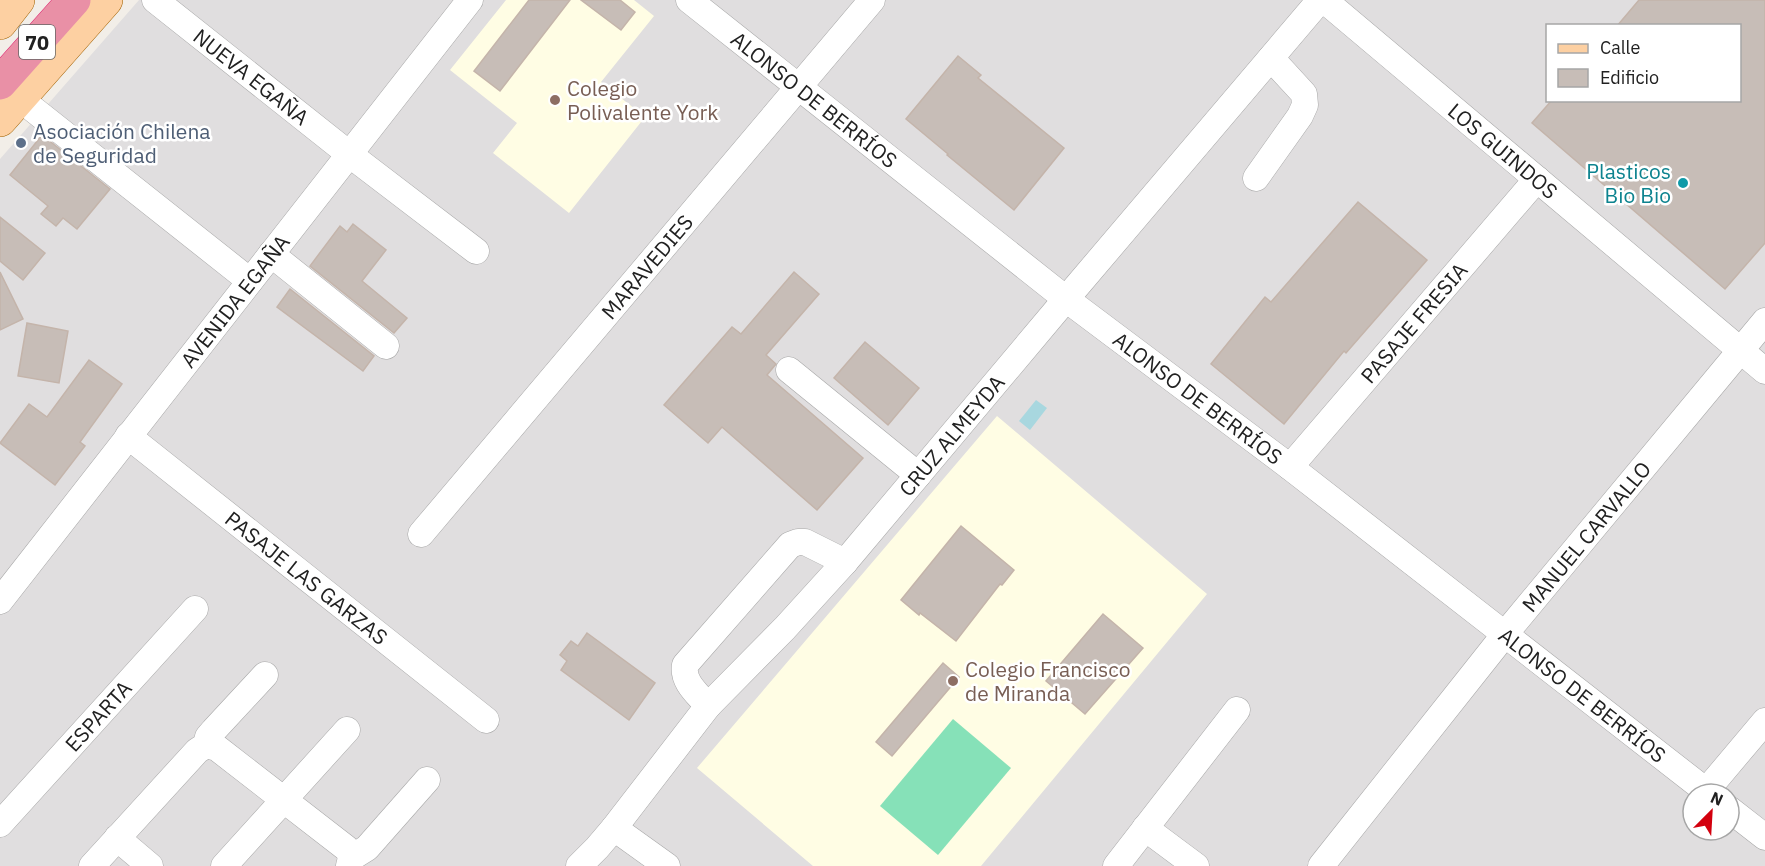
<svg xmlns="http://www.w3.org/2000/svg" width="1765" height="866" viewBox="0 0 1765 866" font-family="'IBM Plex Sans',sans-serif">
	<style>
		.residential { fill: #e0dedf; fill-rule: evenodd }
		.education { fill: #fffde4 }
		.pitch { fill: #86e1b8 }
		.water { fill: #a8d7df }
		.building { fill: #c7bdb7; stroke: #c4b4aa; stroke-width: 1.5 }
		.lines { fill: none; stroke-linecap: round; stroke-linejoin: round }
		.minor-casing { stroke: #a8a8a8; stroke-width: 27 }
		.major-casing { stroke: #9f6000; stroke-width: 34 }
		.highway-casing { stroke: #de2772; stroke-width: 34 }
		.minor { stroke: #fff; stroke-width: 26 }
		.major { stroke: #fdd0a2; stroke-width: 33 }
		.highway { stroke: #e990a6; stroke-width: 33 }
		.education-dot { fill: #8d6e63; stroke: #fff; stroke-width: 2 }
		.service-dot { fill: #5c6f8a; stroke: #fff; stroke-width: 2 }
		.culture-dot { fill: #0f9aa8; stroke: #fff; stroke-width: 2 }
		.labels { text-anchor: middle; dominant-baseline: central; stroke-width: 5; stroke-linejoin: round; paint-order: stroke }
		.shield { fill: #fff; stroke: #646464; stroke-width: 1.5 }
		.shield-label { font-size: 20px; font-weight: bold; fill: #212121 }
		.street-label { font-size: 21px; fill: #212121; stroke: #fff }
		.education-label { font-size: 21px; fill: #785e54; stroke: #fff; text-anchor: start }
		.service-label { font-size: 21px; fill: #4e5e75; stroke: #fff; text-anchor: start }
		.culture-label { font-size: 21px; fill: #0d838f; stroke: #fff; text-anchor: end }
	</style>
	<rect width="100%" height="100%" fill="#f2eee8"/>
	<path class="residential" d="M 139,0 L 1765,0 L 1765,866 L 0,866 L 0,159 ZM 1548,26 L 1740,26 L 1740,100 L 1548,100 ZM 1693,794 L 1729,794 L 1729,830 L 1693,830 Z"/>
	<path class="education" d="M 506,0 L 634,0 L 654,16 L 601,82 L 645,117 L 569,213 L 493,153 L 517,123 L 450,70 Z
		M 997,416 L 1207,594 L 981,866 L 813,866 L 697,768 Z"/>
	<path class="pitch" d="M 953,719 L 1011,768 L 938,855 L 880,806 Z"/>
	<path class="water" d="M 1036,400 L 1047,408 L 1030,430 L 1019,421 Z"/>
	<path class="building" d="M 529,0 L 570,0 L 500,91 L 474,71 Z
		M 581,0 L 620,0 L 635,12 L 621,30 Z
		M 1639,0 L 1765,0 L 1765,243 L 1725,289 L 1532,123 L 1552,100 L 1740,100 L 1740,26 L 1617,26 Z
		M 958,56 L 981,75 L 978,78 L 1064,148 L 1014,210 L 947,155 L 948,154 L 906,119 Z
		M 42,135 L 110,189 L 77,229 L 63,218 L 56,226 L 41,214 L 48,206 L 10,175 Z
		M 1358,202 L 1427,260 L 1346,353 L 1344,351 L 1284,424 L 1211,364 L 1265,297 L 1271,302 Z
		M 0,217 L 45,253 L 23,280 L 0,261 Z
		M 353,224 L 386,250 L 362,281 L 407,318 L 394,333 L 310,266 L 340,226 L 347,232 Z
		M 0,272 L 23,319 L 0,330 Z
		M 794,272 L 819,294 L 766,355 L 776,364 L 767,375 L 863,458 L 817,510 L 722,427 L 708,443 L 664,405 L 732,327 L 741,334 Z
		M 290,289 L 374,356 L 363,371 L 277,307 Z
		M 27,323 L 68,331 L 59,383 L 18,376 Z
		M 865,342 L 919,388 L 888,425 L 834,378 Z
		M 89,360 L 122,384 L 80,442 L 85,446 L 55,485 L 0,443 L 29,404 L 47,417 Z
		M 961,526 L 1014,570 L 1002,585 L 1000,584 L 956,641 L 920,613 L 919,615 L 901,600 Z
		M 1103,614 L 1143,648 L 1085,714 L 1046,681 Z
		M 587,633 L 655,683 L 629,720 L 561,670 L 567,661 L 560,655 L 571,641 L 578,646 Z
		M 943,663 L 959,677 L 892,756 L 876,742 Z"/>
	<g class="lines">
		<defs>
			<g id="minor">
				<path id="s1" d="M 155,0 L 349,154 L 476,251"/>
				<path id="s2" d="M 689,0 L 1066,299 L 1290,467 L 1710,794"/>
				<path id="s3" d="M 1324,0 L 1765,371"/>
				<path d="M 19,98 L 250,281"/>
				<path d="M 1256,178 L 1300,116 L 1305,105 L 1304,94 L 1271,58"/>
				<path d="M 271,254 L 386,346"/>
				<path d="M 789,370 L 918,475"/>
				<path id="s4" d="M 128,436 L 486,720"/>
				<path id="s5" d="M 1290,467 L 1537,179"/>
				<path id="s6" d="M 421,534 L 872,0"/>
				<path id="s7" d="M 0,601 L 470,0"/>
				<path d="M 708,706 C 698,694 682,682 685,665 L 790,545 L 798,542 L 805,542 L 845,562"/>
				<path d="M 206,745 L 217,748 L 346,848 L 350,853 L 351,858"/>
				<path d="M 1706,791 L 1765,721"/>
				<path d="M 1729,809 L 1765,837"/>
				<path id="s8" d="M 0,824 L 195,609"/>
				<path d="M 614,828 L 667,866"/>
				<path d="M 1145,828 L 1196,866"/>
				<path d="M 117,838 L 150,866"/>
				<path d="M 92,866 L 197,751 L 206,745 L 208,737 L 214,730 L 265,675"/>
				<path d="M 224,866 L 347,730"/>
				<path d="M 349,866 L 351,858 L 367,848 L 427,780"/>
				<path id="s9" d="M 579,866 L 597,848 L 614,828 L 708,706 L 785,628 L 845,562 L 1066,299 L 1320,0"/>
				<path d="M 1116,866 L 1237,710"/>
				<path id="s10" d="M 1321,866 L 1505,634 L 1765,321"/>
			</g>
			<path id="major" d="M 0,23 L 18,0
				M 0,120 L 106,0"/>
			<path id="highway" d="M 0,83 L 74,0"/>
		</defs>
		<use href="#minor" class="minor-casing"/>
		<use href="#major" class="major-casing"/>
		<use href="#highway" class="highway-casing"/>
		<use href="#minor" class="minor"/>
		<use href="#major" class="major"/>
		<use href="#highway" class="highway"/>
	</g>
	<g class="education-dot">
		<circle cx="555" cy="100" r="6"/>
		<circle cx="953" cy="681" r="6"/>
	</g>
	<circle class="service-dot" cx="21" cy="143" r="6"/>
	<circle class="culture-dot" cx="1683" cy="183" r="6"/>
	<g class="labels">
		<rect class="shield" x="19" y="25" width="36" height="34" rx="4.5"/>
		<g class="shield-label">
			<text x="37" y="42">70</text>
		</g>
		<g class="street-label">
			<text stroke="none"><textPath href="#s1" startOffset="123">NUEVA EGAÑA</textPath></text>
			<text stroke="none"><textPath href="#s2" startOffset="160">ALONSO DE BERRÍOS</textPath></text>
			<text stroke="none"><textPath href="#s3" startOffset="234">LOS GUINDOS</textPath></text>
			<text stroke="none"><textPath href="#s6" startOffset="350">MARAVEDIES</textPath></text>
			<text stroke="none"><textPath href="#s7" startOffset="381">AVENIDA EGAÑA</textPath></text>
			<text stroke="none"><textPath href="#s5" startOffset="190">PASAJE FRESIA</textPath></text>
			<text stroke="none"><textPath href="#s2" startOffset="646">ALONSO DE BERRÍOS</textPath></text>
			<text stroke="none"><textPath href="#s9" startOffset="570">CRUZ ALMEYDA</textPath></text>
			<text stroke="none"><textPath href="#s10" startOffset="423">MANUEL CARVALLO</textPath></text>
			<text stroke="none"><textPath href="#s4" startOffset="228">PASAJE LAS GARZAS</textPath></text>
			<text stroke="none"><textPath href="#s2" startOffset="1132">ALONSO DE BERRÍOS</textPath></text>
			<text stroke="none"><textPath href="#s8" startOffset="146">ESPARTA</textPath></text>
		</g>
		<g class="education-label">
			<text x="567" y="88">Colegio<tspan x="567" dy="24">Polivalente York</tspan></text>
			<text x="965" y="669">Colegio Francisco<tspan x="965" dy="24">de Miranda</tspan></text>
		</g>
		<g class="service-label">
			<text x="33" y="131">Asociación Chilena<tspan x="33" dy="24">de Seguridad</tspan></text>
		</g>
		<g class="culture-label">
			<text x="1671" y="171">Plasticos<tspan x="1671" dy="24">Bio Bio</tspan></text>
		</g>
	</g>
	<rect x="1546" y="24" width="195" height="78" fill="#ffffff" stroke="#a6a6a6" stroke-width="1.5"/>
	<rect x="1558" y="44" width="30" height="9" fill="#fdd0a2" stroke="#a6a6a6" stroke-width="1.5"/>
	<text x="1600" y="54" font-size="18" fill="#212121">Calle</text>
	<rect x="1558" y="69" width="30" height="18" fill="#c7bdb7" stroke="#a6a6a6" stroke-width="1.5"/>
	<text x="1600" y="84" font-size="18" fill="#212121">Edificio</text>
	<g transform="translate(1711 812) rotate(24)"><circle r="28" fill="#ffffff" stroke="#a6a6a6" stroke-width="1.5"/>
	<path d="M0-4.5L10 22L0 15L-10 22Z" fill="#d3000e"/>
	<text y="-9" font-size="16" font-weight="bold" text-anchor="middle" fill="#212121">N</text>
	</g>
</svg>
